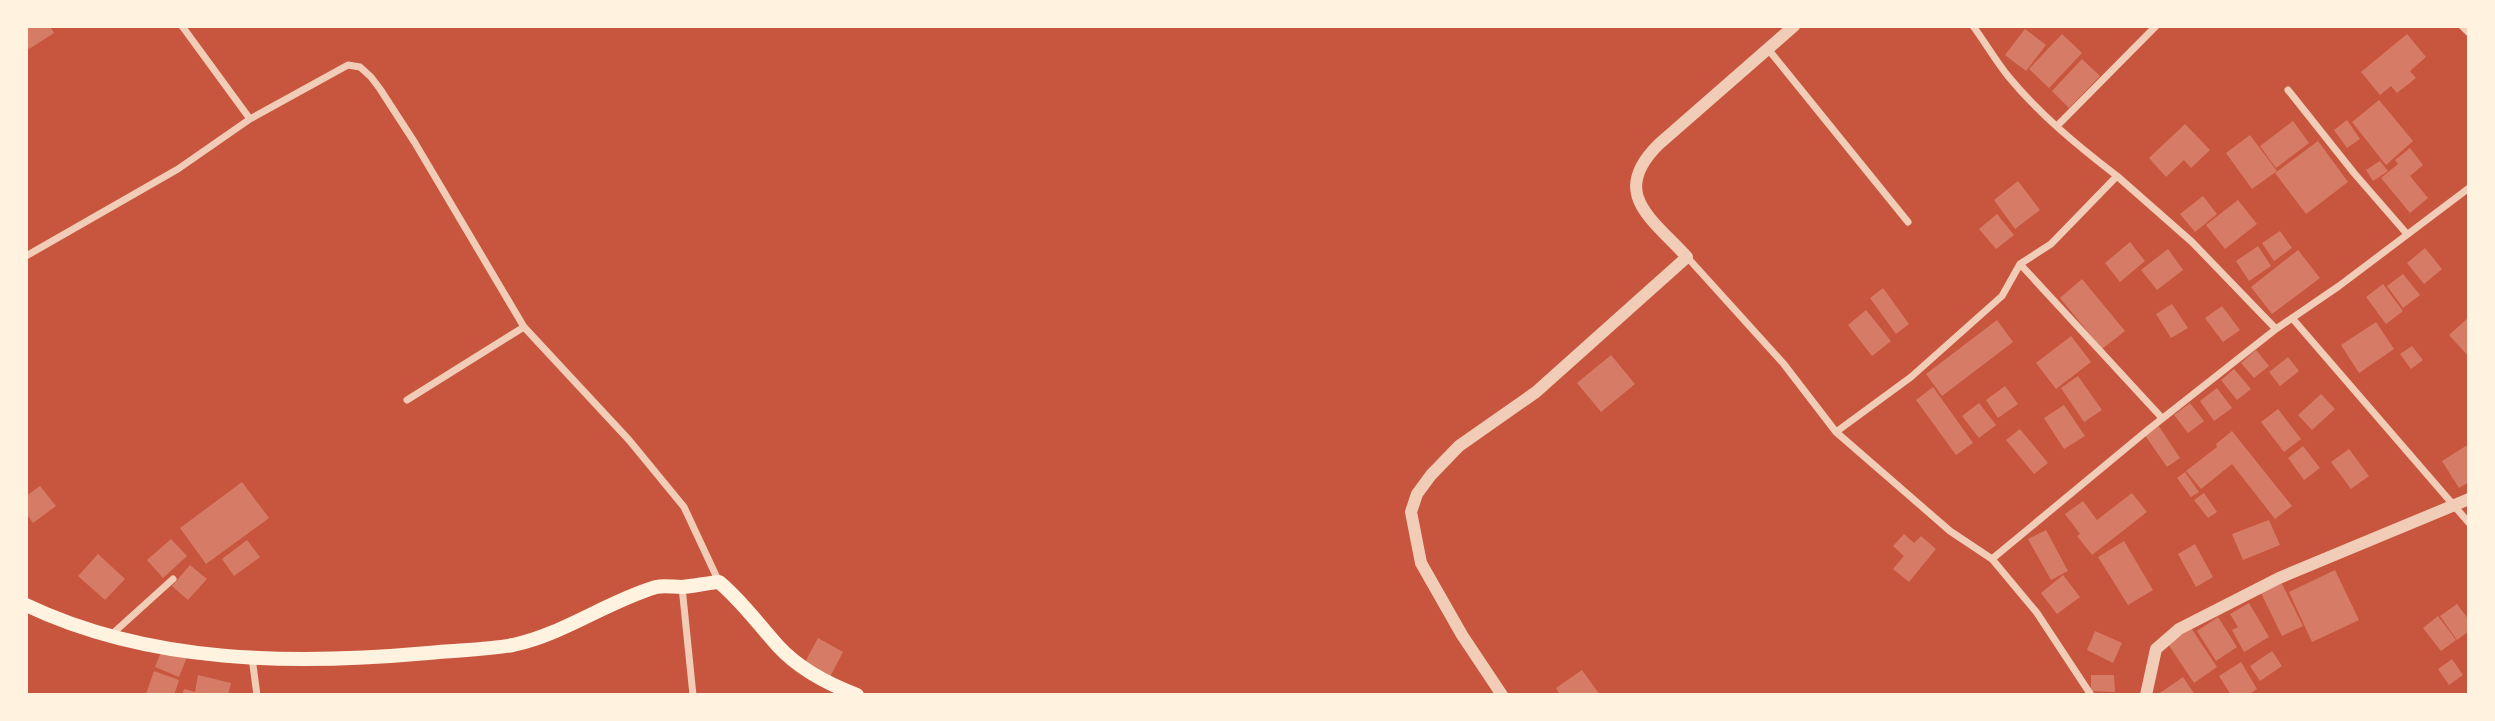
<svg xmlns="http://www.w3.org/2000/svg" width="2495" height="721" viewBox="0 0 2495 721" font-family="'Alegreya Sans',sans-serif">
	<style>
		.building { fill: #d67c66 }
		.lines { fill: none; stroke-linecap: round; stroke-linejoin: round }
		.minor { stroke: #f1ccb7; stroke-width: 7 }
		.tertiary { stroke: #f1ccb7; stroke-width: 12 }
		.secondary { stroke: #fff3e0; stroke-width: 14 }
	</style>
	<rect width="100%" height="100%" fill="#c8553d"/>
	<path class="building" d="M 26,26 L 50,26 L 54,33 L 29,49 L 26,44 Z
		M 2025,29 L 2046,45 L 2026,71 L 2005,55 Z
		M 2062,34 L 2082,53 L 2049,88 L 2029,69 Z
		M 2407,34 L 2426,57 L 2410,71 L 2416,78 L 2397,93 L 2391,86 L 2380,95 L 2361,72 Z
		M 2082,59 L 2100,76 L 2069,108 L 2052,91 Z
		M 2379,100 L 2413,141 L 2386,165 L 2352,122 Z
		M 2347,120 L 2360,139 L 2347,148 L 2334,130 Z
		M 2293,121 L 2309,143 L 2276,168 L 2260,146 Z
		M 2185,124 L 2210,150 L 2191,168 L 2184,160 L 2166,177 L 2149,158 Z
		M 2250,135 L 2277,171 L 2252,189 L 2226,153 Z
		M 2318,141 L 2348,182 L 2306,214 L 2275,173 Z
		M 2410,148 L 2423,165 L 2410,176 L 2428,198 L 2410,213 L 2381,178 L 2398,164 L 2395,160 Z
		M 2380,161 L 2388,171 L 2373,181 L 2366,170 Z
		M 2018,181 L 2040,210 L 2015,229 L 1994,200 Z
		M 2203,196 L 2217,214 L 2195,232 L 2180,214 Z
		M 2238,200 L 2257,224 L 2225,249 L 2206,225 Z
		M 1997,214 L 2014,235 L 1996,249 L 1979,229 Z
		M 2280,231 L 2292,248 L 2274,261 L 2262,243 Z
		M 2130,242 L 2145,261 L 2120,282 L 2105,263 Z
		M 2258,246 L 2271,266 L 2249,281 L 2236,261 Z
		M 2425,248 L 2442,269 L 2424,284 L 2407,263 Z
		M 2168,249 L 2183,270 L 2157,290 L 2141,270 Z
		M 2298,250 L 2320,278 L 2272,314 L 2251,287 Z
		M 2403,274 L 2420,295 L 2403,308 L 2387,286 Z
		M 2082,279 L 2125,331 L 2102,349 L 2060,298 Z
		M 2383,284 L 2403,311 L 2386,324 L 2366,297 Z
		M 1883,288 L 1909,324 L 1896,334 L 1870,298 Z
		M 2172,304 L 2188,328 L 2171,338 L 2156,314 Z
		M 2222,306 L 2240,330 L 2223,342 L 2205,318 Z
		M 1866,310 L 1891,341 L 1872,356 L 1848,325 Z
		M 2469,317 L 2469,357 L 2449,335 Z
		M 1997,320 L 2013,342 L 1942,396 L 1926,374 Z
		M 2376,322 L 2394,349 L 2359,373 L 2341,345 Z
		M 2071,336 L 2091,362 L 2056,389 L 2036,363 Z
		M 2412,346 L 2423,360 L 2411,369 L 2400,354 Z
		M 2256,350 L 2269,366 L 2254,378 L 2241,363 Z
		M 1611,355 L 1635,384 L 1601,412 L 1577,383 Z
		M 2288,357 L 2299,371 L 2280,386 L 2269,372 Z
		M 2234,369 L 2251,389 L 2237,400 L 2221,380 Z
		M 2078,376 L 2102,410 L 2084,422 L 2061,388 Z
		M 2005,386 L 2018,404 L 1998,418 L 1986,400 Z
		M 1933,387 L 1973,443 L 1956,455 L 1916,400 Z
		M 2217,388 L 2232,408 L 2214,421 L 2200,401 Z
		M 2321,394 L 2335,409 L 2312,430 L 2298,415 Z
		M 1979,403 L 1996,425 L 1979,438 L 1962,416 Z
		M 2190,403 L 2204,421 L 2188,433 L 2174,415 Z
		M 2064,405 L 2085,436 L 2064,449 L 2044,418 Z
		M 2278,409 L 2301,439 L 2284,452 L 2261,422 Z
		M 2158,425 L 2180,458 L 2167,467 L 2144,434 Z
		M 2020,429 L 2048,463 L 2034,474 L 2006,440 Z
		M 2232,431 L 2292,506 L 2275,519 L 2232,464 L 2201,489 L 2186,471 L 2217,447 L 2216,444 Z
		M 2469,444 L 2469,482 L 2459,488 L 2442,461 Z
		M 2303,446 L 2320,468 L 2304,480 L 2288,458 Z
		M 2349,449 L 2369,476 L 2351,489 L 2331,462 Z
		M 2185,472 L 2199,492 L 2191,497 L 2177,478 Z
		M 242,482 L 269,518 L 206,564 L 180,528 Z
		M 40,486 L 56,506 L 33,523 L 26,513 L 26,496 Z
		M 2132,493 L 2147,512 L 2092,555 L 2077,536 L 2080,534 L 2065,514 L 2083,501 L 2097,520 Z
		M 2204,493 L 2217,512 L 2208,518 L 2194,500 Z
		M 2269,520 L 2280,545 L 2243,560 L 2232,534 Z
		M 2046,530 L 2068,571 L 2051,580 L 2028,539 Z
		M 1904,534 L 1914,543 L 1921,536 L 1936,549 L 1909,582 L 1893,569 L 1904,556 L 1893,546 Z
		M 171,539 L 187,556 L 163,578 L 147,560 Z
		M 247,540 L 260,557 L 234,576 L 222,559 Z
		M 2124,541 L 2153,590 L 2128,605 L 2098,557 Z
		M 2195,544 L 2213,577 L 2196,587 L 2178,554 Z
		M 98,554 L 125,579 L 105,600 L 78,576 Z
		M 190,565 L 207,579 L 188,600 L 172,586 Z
		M 2335,570 L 2359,620 L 2312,642 L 2289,592 Z
		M 2063,575 L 2080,597 L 2057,614 L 2041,593 Z
		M 2281,582 L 2303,626 L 2282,636 L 2261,593 Z
		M 2249,603 L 2269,637 L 2244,652 L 2232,630 L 2238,627 L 2230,614 Z
		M 2457,604 L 2469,620 L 2469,631 L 2457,640 L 2440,616 Z
		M 2438,616 L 2456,640 L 2441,651 L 2423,628 Z
		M 2218,617 L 2237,647 L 2216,661 L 2197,631 Z
		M 2191,628 L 2217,667 L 2194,683 L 2168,644 Z
		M 2095,631 L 2122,643 L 2113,663 L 2087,650 Z
		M 818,638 L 843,652 L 829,679 L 804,664 Z
		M 163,647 L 187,657 L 179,677 L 155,667 Z
		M 2272,651 L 2282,666 L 2260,681 L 2250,666 Z
		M 2452,659 L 2463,675 L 2449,685 L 2438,669 Z
		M 2241,662 L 2257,689 L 2248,695 L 2231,695 L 2219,676 Z
		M 1582,670 L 1600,695 L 1560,695 L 1556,688 Z
		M 154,671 L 179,680 L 174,695 L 146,694 Z
		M 198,675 L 231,683 L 228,695 L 182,695 L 184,689 L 195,692 Z
		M 2091,675 L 2114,675 L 2115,692 L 2091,691 Z
		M 2183,677 L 2195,695 L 2157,695 Z"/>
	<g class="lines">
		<path class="minor" d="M 182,26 L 250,119 L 348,65 L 360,67 L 371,77 L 380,89 L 415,143 L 524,327 L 629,440 L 684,507 L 719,582
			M 2462,26 L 2469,33
			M 1768,49 L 1908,222
			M 2288,90 L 2354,173 L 2407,234
			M 2057,126 L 2156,26
			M 2117,176 L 2192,242 L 2276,329
			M 26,256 L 178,169 L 250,119
			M 1687,257 L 1783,363 L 1836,432 L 1950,531 L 1992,559 L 2149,429 L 2276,329 L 2339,286 L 2469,188
			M 2020,264 L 2162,418
			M 2292,318 L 2469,523
			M 407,400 L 524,327
			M 1836,432 L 1911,377 L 2002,296 L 2020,264 L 2051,244 L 2117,176 C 2078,146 2039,114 2008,76 C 1995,60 1985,42 1973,26
			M 1992,559 L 2037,613 L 2091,695
			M 682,587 L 693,695
			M 111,635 L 173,579
			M 252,658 L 257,695"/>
		<path class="tertiary" d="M 1502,695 L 1462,635 L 1421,563 L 1411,512 L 1417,494 L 1431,475 L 1459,446 L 1536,392 L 1687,257 C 1651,218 1609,193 1659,144 L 1794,26
			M 2146,695 L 2156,649 L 2179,629 L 2279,578 L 2469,499"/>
		<path class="secondary" d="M 26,605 C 150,664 294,665 428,653 C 456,650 486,650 513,645 C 564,634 606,602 656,587 C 664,585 673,587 682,587 C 694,586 707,583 719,582 C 742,601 758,624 778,646 C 799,669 828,684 857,695"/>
	</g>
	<rect width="2495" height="721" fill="none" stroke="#fff3e0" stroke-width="56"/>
</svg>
